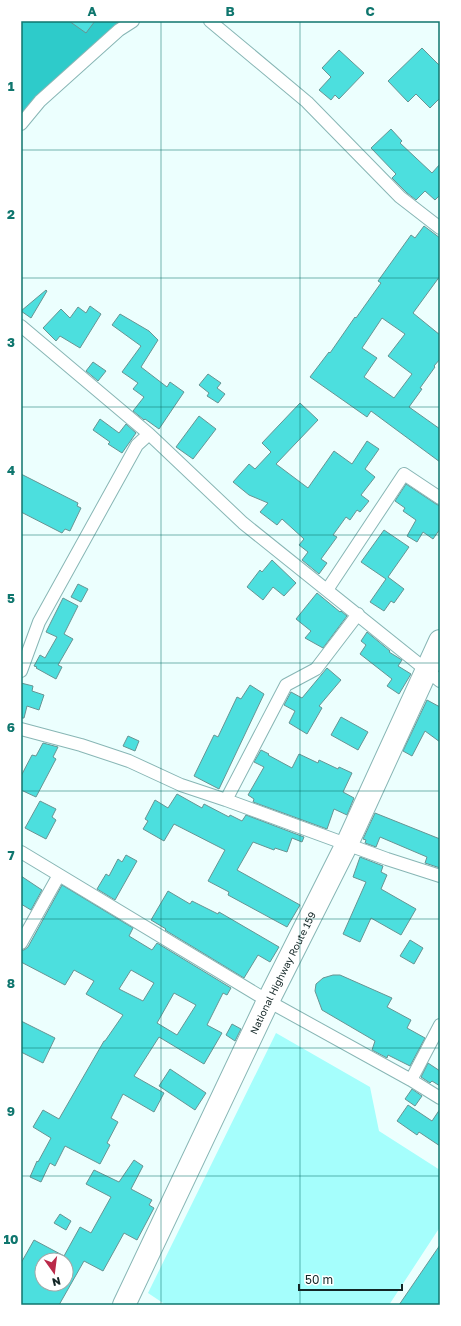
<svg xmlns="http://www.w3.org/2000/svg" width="461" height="1326" viewBox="0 0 461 1326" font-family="'Golos Text',sans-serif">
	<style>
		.green { fill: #a5fefc }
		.forest { fill: #2ecbca }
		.building { fill: #4cdfde; stroke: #679493; fill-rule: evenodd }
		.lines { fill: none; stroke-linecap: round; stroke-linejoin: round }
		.street-casing { stroke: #88b6b5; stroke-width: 14 }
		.highway-casing { stroke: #88b6b5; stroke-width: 24 }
		.street { stroke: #fff; stroke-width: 12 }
		.highway { stroke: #fff; stroke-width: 22 }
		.grid { fill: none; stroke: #0f766e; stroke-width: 1; stroke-opacity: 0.55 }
		.labels { text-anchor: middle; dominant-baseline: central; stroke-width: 3.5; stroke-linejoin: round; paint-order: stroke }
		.street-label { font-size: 10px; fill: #132626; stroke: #fff }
		.neatline { fill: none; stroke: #0f766e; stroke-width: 1.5 }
		.grid-label { font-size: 13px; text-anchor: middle; font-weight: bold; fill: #0f766e }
	</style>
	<rect width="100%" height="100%" fill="#ecfffe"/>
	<path class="green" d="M 276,1033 L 370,1087 L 379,1131 L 440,1170 L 440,1227 L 389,1305 L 166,1305 L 148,1293 Z"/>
	<path class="forest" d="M 21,21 L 141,21 L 40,101 L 21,120 Z"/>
	<path class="building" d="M 69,21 L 95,21 L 86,33 Z
		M 422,48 L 440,66 L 440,98 L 430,108 L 416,94 L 408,102 L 388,81 Z
		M 339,50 L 364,73 L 339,99 L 335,95 L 331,100 L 319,90 L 331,77 L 322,68 Z
		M 391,129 L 402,141 L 400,143 L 432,173 L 440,164 L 440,195 L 435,200 L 425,191 L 416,200 L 407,193 L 392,178 L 396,174 L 371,148 Z
		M 424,226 L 440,238 L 440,276 L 413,313 L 440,335 L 440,359 L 434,366 L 435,367 L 420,388 L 422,389 L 409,407 L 440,429 L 440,462 L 371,411 L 367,417 L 310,377 L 329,352 L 330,353 L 355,317 L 356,318 L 381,283 L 378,281 L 411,235 L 415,238 ZM 382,318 L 405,334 L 388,356 L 412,374 L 394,398 L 364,377 L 377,358 L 362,348 Z
		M 46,290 L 47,291 L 31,318 L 21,311 Z
		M 90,306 L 101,314 L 80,348 L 60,336 L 56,341 L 43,328 L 61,309 L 70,318 L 78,307 L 86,313 Z
		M 120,314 L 149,331 L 158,340 L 141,367 L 167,387 L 170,382 L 184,392 L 159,429 L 145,419 L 144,420 L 133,411 L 144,397 L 133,389 L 138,383 L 122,372 L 141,346 L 112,325 Z
		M 93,362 L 106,371 L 98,381 L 86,371 Z
		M 208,374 L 221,383 L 217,388 L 225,394 L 218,403 L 207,396 L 209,393 L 199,385 Z
		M 300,403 L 318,420 L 276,464 L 308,488 L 334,451 L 352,464 L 367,441 L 379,449 L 365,469 L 375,477 L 361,495 L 369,501 L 360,512 L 357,510 L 350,520 L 346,517 L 333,535 L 337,537 L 321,559 L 327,563 L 319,574 L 302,560 L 308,552 L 299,545 L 304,539 L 282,519 L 277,525 L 260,512 L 268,503 L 249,495 L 233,482 L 249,464 L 255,469 L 271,452 L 262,443 Z
		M 199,416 L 216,429 L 193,459 L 176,447 Z
		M 100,419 L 119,433 L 126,424 L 136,433 L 122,453 L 108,444 L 110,442 L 93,430 Z
		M 21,474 L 78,503 L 77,506 L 81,508 L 70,531 L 65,529 L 62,533 L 21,512 Z
		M 406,484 L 436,504 L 440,506 L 440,529 L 433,539 L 423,532 L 417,542 L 407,536 L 416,520 L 403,511 L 405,508 L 395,501 Z
		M 384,530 L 409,547 L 388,577 L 404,589 L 394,603 L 391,601 L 384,611 L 370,602 L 386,579 L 361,562 Z
		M 272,560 L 296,583 L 284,596 L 273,587 L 263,600 L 247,587 L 260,570 L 262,572 Z
		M 78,584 L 88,589 L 81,602 L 71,597 Z
		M 317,593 L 340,612 L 341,611 L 347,616 L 323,648 L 305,638 L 311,631 L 296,619 Z
		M 63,598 L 78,606 L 64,634 L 73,639 L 58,665 L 62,667 L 56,679 L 36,668 L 37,667 L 34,666 L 40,655 L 45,658 L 57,637 L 46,632 Z
		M 367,632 L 390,651 L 389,652 L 402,660 L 398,666 L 411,674 L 399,694 L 387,686 L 392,679 L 360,654 L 366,645 L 361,641 Z
		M 327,668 L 341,680 L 319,706 L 322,708 L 307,734 L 289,723 L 295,711 L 284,705 L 291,692 L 302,698 Z
		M 21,683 L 33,686 L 32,691 L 44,695 L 39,710 L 27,706 L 24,718 L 21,718 Z
		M 250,685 L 264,694 L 219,789 L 194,776 L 214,735 L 218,737 L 237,697 L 241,699 Z
		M 427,700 L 440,707 L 440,742 L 425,731 L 412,756 L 403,751 Z
		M 341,717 L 368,732 L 358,750 L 331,735 Z
		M 128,736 L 139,741 L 135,751 L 123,746 Z
		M 43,743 L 58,747 L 53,757 L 56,759 L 36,797 L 21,790 L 21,776 L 32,755 L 36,756 Z
		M 261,750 L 269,754 L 268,755 L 292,768 L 299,754 L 318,763 L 319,760 L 338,769 L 339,767 L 352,773 L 343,792 L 354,798 L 347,815 L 334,809 L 327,829 L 253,802 L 254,799 L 248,795 L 264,767 L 254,762 Z
		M 177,794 L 202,808 L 204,804 L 229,817 L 230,815 L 242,821 L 246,815 L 304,837 L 302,842 L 292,838 L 287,852 L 275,848 L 274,850 L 253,842 L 237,870 L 300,905 L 287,927 L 228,895 L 229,892 L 208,881 L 225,850 L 174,824 L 164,841 L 143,829 L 148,821 L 145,819 L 155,800 L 168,808 Z
		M 40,801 L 56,809 L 52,817 L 56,820 L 46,839 L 25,828 Z
		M 375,813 L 440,839 L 440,868 L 425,863 L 427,857 L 380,837 L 376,847 L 365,843 L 366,840 L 363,839 Z
		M 126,855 L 137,861 L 115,900 L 97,889 L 106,874 L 109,876 L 118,859 L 122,862 Z
		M 360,857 L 383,866 L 381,872 L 387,875 L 381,889 L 416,909 L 401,935 L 371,918 L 360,942 L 343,934 L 366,882 L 353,877 Z
		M 21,876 L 42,890 L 31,910 L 21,904 Z
		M 62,885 L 133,928 L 129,936 L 152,950 L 157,943 L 231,988 L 227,995 L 223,993 L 207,1025 L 222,1033 L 204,1064 L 159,1037 L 134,1076 L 164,1093 L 154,1112 L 123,1094 L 111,1118 L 118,1122 L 107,1143 L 110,1145 L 100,1164 L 65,1146 L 55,1166 L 50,1163 L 41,1182 L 30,1177 L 37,1161 L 38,1162 L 51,1138 L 33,1127 L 43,1110 L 59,1119 L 104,1041 L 105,1041 L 123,1015 L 86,994 L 94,981 L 74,970 L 65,985 L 21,962 L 21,950 L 24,950 L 28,947 ZM 131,970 L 154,983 L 143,1001 L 119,989 ZM 174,993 L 196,1005 L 177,1035 L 157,1023 Z
		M 168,891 L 190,904 L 192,901 L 218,914 L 219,912 L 279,947 L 270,962 L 258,955 L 244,978 L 165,930 L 166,929 L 151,920 Z
		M 410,940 L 423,948 L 414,964 L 400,956 Z
		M 333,975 L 340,975 L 392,998 L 387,1007 L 411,1020 L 407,1028 L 425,1038 L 410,1066 L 388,1055 L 387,1058 L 372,1050 L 375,1041 L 322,1010 L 315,991 L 316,984 L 323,978 Z
		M 21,1021 L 55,1038 L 43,1063 L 21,1052 Z
		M 232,1024 L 241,1029 L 235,1041 L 226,1035 Z
		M 428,1063 L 440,1071 L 440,1086 L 432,1081 L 430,1083 L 421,1077 Z
		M 170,1069 L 206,1093 L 195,1110 L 159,1086 Z
		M 412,1089 L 422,1096 L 415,1106 L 405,1099 Z
		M 408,1105 L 432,1121 L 440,1109 L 440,1146 L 419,1132 L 417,1135 L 397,1121 Z
		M 134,1160 L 143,1166 L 131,1189 L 152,1200 L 149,1205 L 154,1208 L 137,1240 L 124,1233 L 103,1271 L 84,1261 L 59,1305 L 21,1305 L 21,1263 L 34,1240 L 64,1256 L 80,1227 L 91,1233 L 111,1197 L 86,1184 L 94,1170 L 119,1182 ZM 42,1260 L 66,1260 L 66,1284 L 42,1284 Z
		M 60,1214 L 71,1221 L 66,1230 L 54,1223 Z
		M 440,1245 L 440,1305 L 399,1305 Z"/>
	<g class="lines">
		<defs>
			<path id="street" d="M 210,21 L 307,102 L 400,197 L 440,228
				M 21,124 L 40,101 L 119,30 L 133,21
				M 21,326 L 149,434 L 243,523 L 440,681
				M 327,590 L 404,474 L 440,498
				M 21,671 L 39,622 L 137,445 L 149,434
				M 21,729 L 81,745 L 129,761 L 181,785 L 226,800 L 387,859 L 440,876
				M 226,800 L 286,685 L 316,669 L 358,614
				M 21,852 L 268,1001 L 411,1080 L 440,1098
				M 21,943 L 59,875
				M 411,1080 L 440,1025"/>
			<g id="highway">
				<path id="s1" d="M 124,1305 L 268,1001 L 347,844 L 440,641"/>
			</g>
		</defs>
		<use href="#street" class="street-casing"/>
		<use href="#highway" class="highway-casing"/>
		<use href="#street" class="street"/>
		<use href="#highway" class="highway"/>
	</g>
	<path class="grid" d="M 161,21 L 161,1305M 300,21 L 300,1305M 21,150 L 440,150M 21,278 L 440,278M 21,407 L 440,407M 21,535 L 440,535M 21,663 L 440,663M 21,791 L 440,791M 21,919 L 440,919M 21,1048 L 440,1048M 21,1176 L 440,1176"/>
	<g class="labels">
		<g class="street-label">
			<text stroke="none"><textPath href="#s1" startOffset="368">National Highway Route 159</textPath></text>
		</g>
	</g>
	<rect width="461" height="1326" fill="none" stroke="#ffffff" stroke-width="44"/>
	<g transform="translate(54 1272) rotate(166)"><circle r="19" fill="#ffffff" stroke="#a1a8a8"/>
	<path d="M0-3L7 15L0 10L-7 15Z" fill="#ba2949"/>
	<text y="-6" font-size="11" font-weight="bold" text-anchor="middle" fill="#132626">N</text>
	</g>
	<path d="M299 1284v6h103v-6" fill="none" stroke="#132626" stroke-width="2"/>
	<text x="305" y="1284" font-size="12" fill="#132626" stroke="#ffffff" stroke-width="3" paint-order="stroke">50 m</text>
	<rect x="22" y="22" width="417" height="1282" class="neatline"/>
	<g class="grid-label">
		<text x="92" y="16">A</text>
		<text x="230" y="16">B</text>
		<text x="370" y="16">C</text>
		<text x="11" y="91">1</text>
		<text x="11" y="219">2</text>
		<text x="11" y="347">3</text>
		<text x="11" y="475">4</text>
		<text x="11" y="603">5</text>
		<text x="11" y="732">6</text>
		<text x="11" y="860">7</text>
		<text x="11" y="988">8</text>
		<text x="11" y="1116">9</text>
		<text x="11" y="1244">10</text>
	</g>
</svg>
